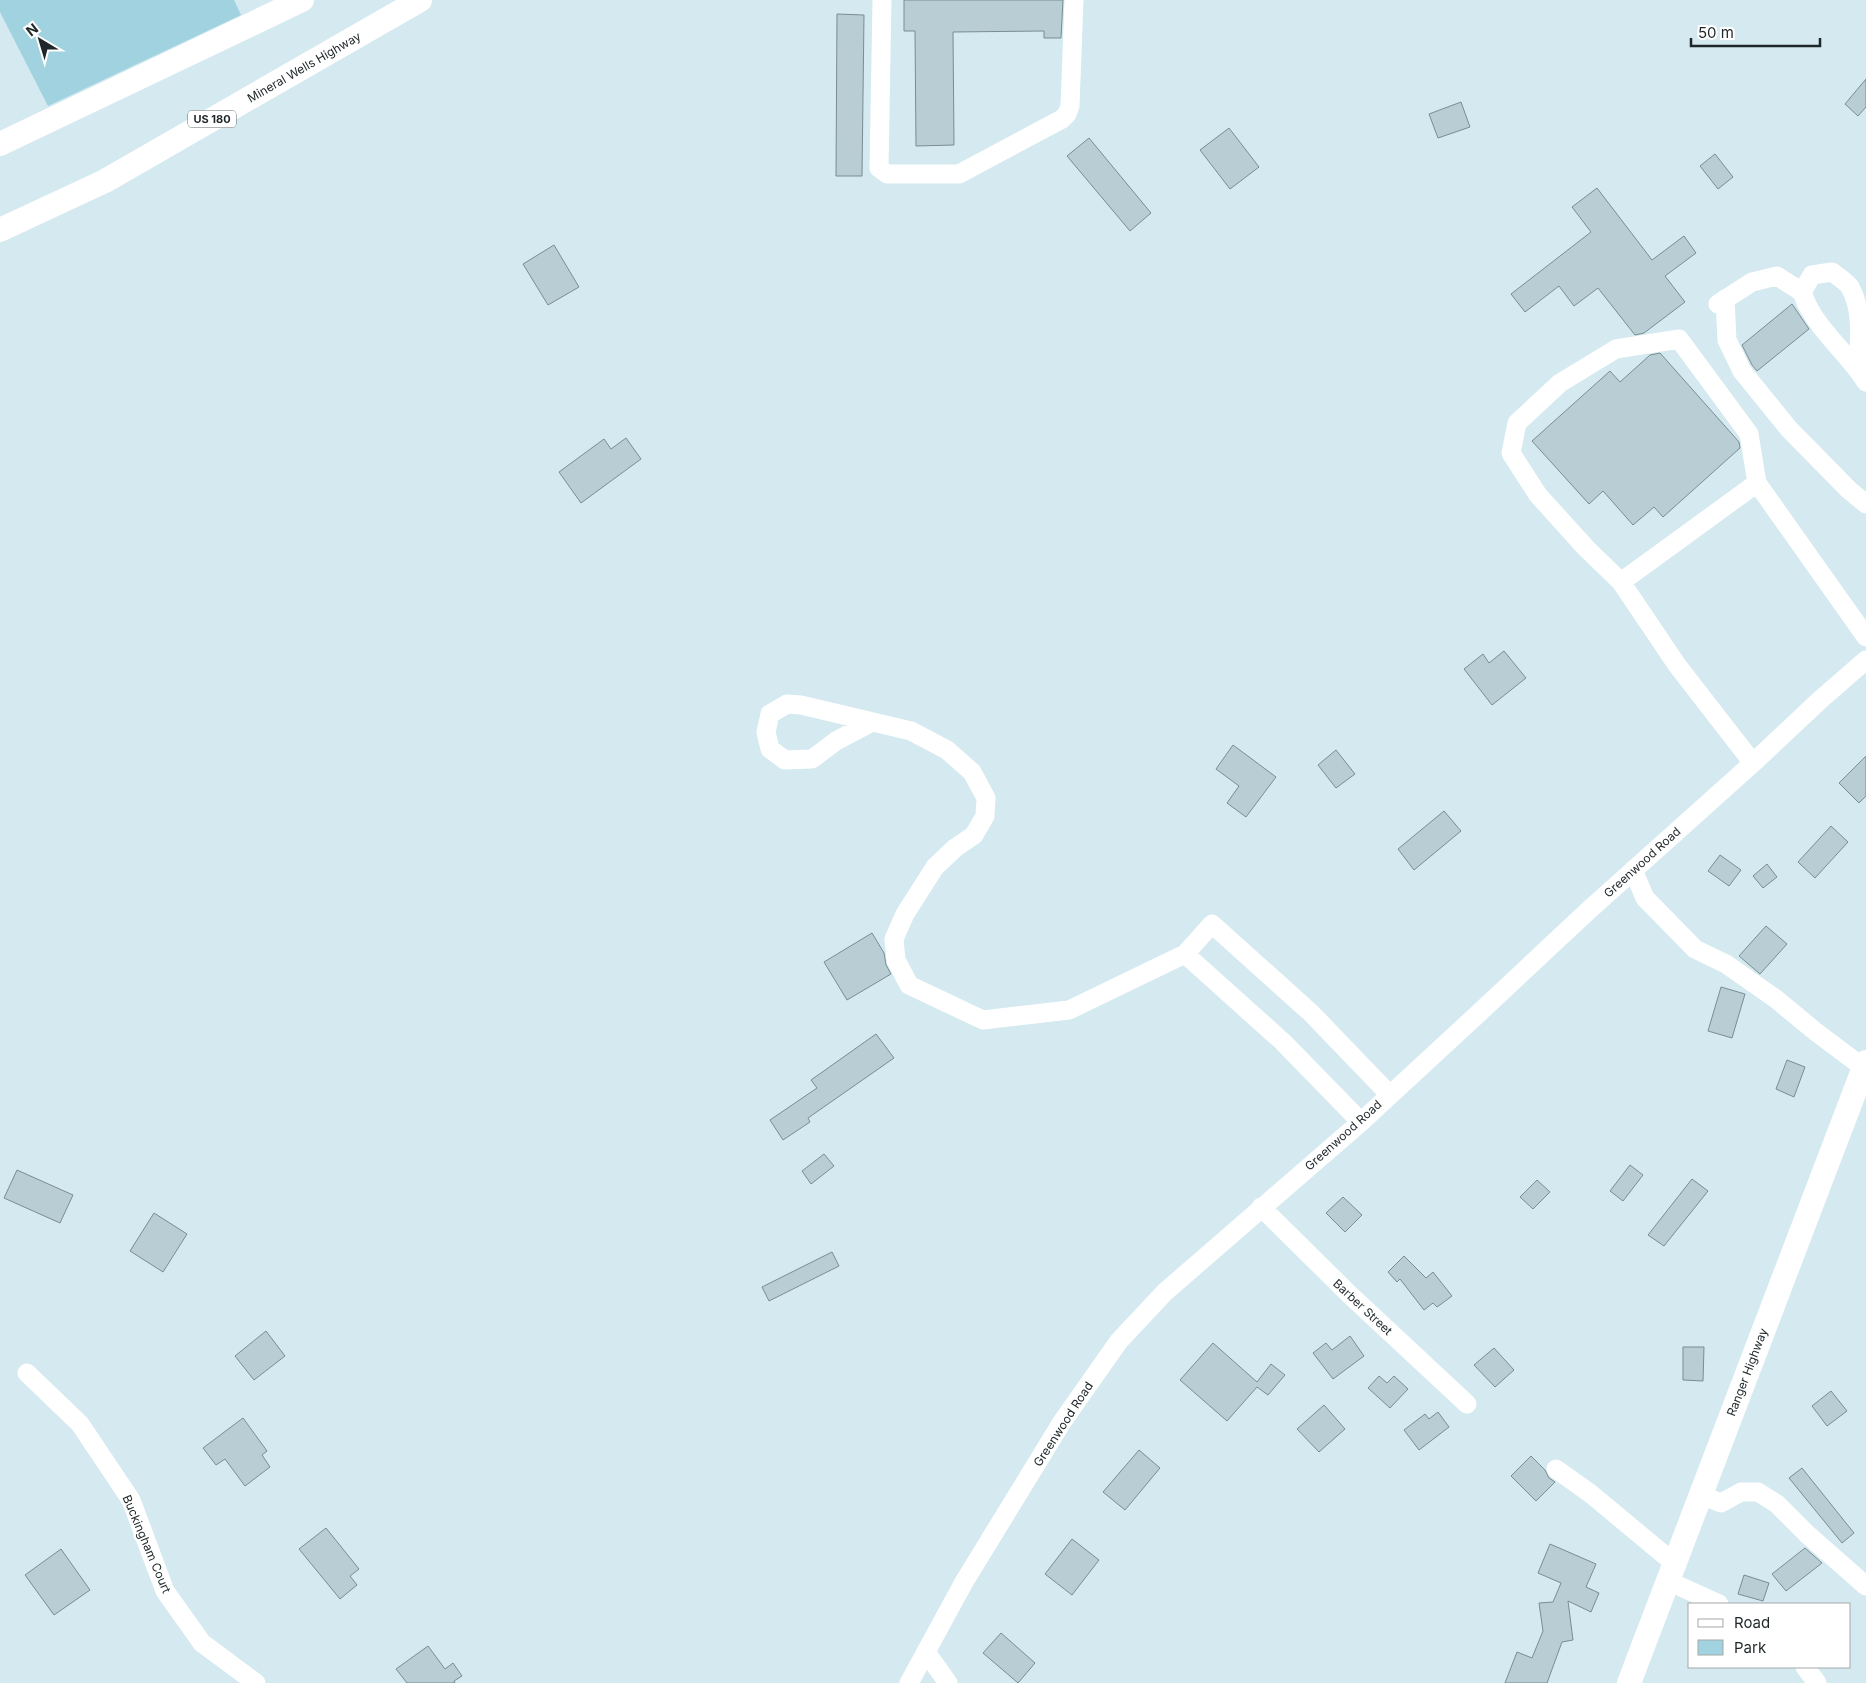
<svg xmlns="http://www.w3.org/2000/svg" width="1866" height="1683" viewBox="0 0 1866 1683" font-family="Inter,sans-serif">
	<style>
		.green { fill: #a0d2df }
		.building { fill: #b8ced4; stroke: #798d93 }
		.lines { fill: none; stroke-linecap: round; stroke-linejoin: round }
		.minor { stroke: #fff; stroke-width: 19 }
		.major { stroke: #fff; stroke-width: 24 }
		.labels { text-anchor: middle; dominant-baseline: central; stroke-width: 5; stroke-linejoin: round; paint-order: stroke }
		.shield { fill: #fff; stroke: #626869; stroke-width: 1 }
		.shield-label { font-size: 11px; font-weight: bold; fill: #1f2729 }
		.street-label { font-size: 12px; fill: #1f2729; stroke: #fff }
	</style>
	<rect width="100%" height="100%" fill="#d4e9f0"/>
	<path class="green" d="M 0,0 L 234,0 L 241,15 L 48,106 L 0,12 Z"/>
	<path class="building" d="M 904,0 L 1063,0 L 1061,38 L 1044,38 L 1044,31 L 953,32 L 954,145 L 916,146 L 915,31 L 904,31 Z
		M 837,14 L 864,15 L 862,176 L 836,176 Z
		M 1866,79 L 1866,107 L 1858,116 L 1845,104 Z
		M 1461,102 L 1470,127 L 1438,138 L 1429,114 Z
		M 1229,128 L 1259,167 L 1230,189 L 1200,150 Z
		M 1089,138 L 1151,213 L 1130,231 L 1067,156 Z
		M 1715,154 L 1733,177 L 1718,189 L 1700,166 Z
		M 1597,188 L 1652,260 L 1684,236 L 1696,253 L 1665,276 L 1685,302 L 1644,333 L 1635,335 L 1598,288 L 1574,306 L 1559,286 L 1525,312 L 1511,294 L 1591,232 L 1572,207 Z
		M 554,245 L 579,287 L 548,305 L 523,264 Z
		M 1792,304 L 1809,329 L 1757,371 L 1752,365 L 1742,345 Z
		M 1660,353 L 1739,442 L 1740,448 L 1663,517 L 1654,507 L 1633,525 L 1603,491 L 1589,504 L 1532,441 L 1610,371 L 1620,382 L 1650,355 Z
		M 626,438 L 641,459 L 581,503 L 559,472 L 604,439 L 611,449 Z
		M 1504,651 L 1526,678 L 1492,705 L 1464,669 L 1483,654 L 1489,663 Z
		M 1233,745 L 1276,777 L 1246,817 L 1227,803 L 1239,786 L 1216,769 Z
		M 1336,750 L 1355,774 L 1336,788 L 1318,765 Z
		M 1866,756 L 1866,796 L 1859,803 L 1839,783 Z
		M 1444,811 L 1461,831 L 1414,870 L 1398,849 Z
		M 1831,826 L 1848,842 L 1815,878 L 1798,862 Z
		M 1720,855 L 1741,870 L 1729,886 L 1708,871 Z
		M 1767,864 L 1777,877 L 1763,888 L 1753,876 Z
		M 1766,926 L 1787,944 L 1760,974 L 1739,956 Z
		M 872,933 L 884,953 L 886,965 L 891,974 L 847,1000 L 824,962 Z
		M 1721,987 L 1745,994 L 1732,1038 L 1708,1031 Z
		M 876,1034 L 894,1058 L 808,1118 L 810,1122 L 783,1140 L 770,1120 L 817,1088 L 811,1080 Z
		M 1787,1060 L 1805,1067 L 1794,1097 L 1776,1089 Z
		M 824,1154 L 834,1166 L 811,1184 L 802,1171 Z
		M 1630,1165 L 1643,1175 L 1623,1201 L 1610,1191 Z
		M 17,1170 L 73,1195 L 60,1223 L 4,1198 Z
		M 1692,1179 L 1708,1191 L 1664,1246 L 1648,1235 Z
		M 1537,1180 L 1550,1192 L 1533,1209 L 1520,1197 Z
		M 1343,1197 L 1362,1215 L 1345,1232 L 1326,1213 Z
		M 154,1213 L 187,1234 L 163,1272 L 130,1251 Z
		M 832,1252 L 839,1266 L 769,1301 L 762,1287 Z
		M 1404,1256 L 1426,1278 L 1433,1272 L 1452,1296 L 1437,1307 L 1433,1303 L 1424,1310 L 1400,1279 L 1397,1282 L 1388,1272 Z
		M 266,1331 L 285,1356 L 254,1380 L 235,1356 Z
		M 1350,1336 L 1364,1356 L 1333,1379 L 1313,1353 L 1326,1343 L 1332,1350 Z
		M 1213,1343 L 1257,1382 L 1271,1364 L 1285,1375 L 1268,1395 L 1257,1387 L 1227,1421 L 1180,1380 Z
		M 1683,1347 L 1704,1347 L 1703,1381 L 1683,1380 Z
		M 1494,1348 L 1514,1370 L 1495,1387 L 1474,1365 Z
		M 1379,1376 L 1387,1383 L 1394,1376 L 1408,1389 L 1390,1408 L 1368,1388 Z
		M 1831,1391 L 1847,1411 L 1827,1426 L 1812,1406 Z
		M 1324,1405 L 1345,1429 L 1319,1452 L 1297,1429 Z
		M 1438,1412 L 1449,1427 L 1419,1450 L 1404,1430 L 1425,1414 L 1429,1419 Z
		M 243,1418 L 267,1451 L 262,1455 L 270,1467 L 245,1486 L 225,1459 L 216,1465 L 203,1448 Z
		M 1139,1450 L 1160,1468 L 1125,1510 L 1103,1492 Z
		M 1531,1456 L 1545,1470 L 1549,1478 L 1555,1482 L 1536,1501 L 1511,1476 Z
		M 1802,1468 L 1854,1533 L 1842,1543 L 1789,1478 Z
		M 326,1528 L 359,1569 L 350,1576 L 357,1585 L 340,1599 L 299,1549 Z
		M 1072,1539 L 1099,1560 L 1072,1595 L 1045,1574 Z
		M 1550,1544 L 1596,1564 L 1586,1587 L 1599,1593 L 1591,1612 L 1568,1601 L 1573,1640 L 1562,1642 L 1547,1683 L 1505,1683 L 1517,1652 L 1532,1658 L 1543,1631 L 1539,1603 L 1553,1602 L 1561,1583 L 1538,1573 Z
		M 1805,1548 L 1822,1563 L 1786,1591 L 1772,1574 Z
		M 61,1549 L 90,1590 L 54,1615 L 25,1575 Z
		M 1744,1575 L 1769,1583 L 1763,1601 L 1738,1594 Z
		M 1001,1633 L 1035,1663 L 1018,1683 L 983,1653 Z
		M 428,1646 L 445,1669 L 453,1663 L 462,1676 L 454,1681 L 455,1683 L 407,1683 L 396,1669 Z"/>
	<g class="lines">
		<path class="minor" d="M 882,0 L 879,168 L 887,174 L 959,174 L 1062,119 L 1067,114 L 1070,106 L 1074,0
			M 1725,299 L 1727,340 L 1742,371 L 1789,429 L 1849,490 L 1866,504
			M 1718,304 L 1752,282 L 1777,276 L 1802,292
			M 1858,369 C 1859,342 1864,312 1850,287 C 1846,281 1837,276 1832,272 L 1812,275 L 1802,292 C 1804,298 1807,305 1810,310 C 1825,337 1850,356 1866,382
			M 1621,582 L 1757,483
			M 872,722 L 836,741 L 812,759 L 785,760 L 770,749 L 766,732 L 770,714 L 787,704 L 801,705 L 911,731 L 947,750 L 972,772 L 986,798 L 985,816 L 974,835 L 955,848 L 935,867 L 905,914 L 894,939 L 896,960 L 909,985 L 983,1020 L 1069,1010 L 1185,954 L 1212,924 L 1311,1013 L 1389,1094
			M 1753,763 L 1677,665 L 1621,582 L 1586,548 L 1538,495 L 1511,453 L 1517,423 L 1560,383 L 1616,349 L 1679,339 L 1749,434 L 1757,483 L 1866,637
			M 1633,870 L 1645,898 L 1695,949 L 1726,964 L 1776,999 L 1816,1032 L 1864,1068
			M 1185,954 L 1283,1042 L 1361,1122
			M 1261,1207 L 1349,1294 L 1467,1404
			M 27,1373 L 80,1424 L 131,1500 L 165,1591 L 202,1643 L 256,1683
			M 1556,1469 L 1591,1494 L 1674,1563
			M 1701,1495 L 1721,1503 L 1741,1492 L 1758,1492 L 1777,1504 L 1807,1534 L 1866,1586
			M 1668,1581 L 1719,1604
			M 926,1652 L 948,1683
			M 1805,1667 L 1817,1683
			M 909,1683 L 964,1582 L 1062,1422 L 1119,1341 L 1165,1292 L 1361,1122 L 1480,1012 L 1589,910 L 1753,763 L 1820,700 L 1866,660"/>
		<path class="major" d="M 0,144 L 302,0
			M 0,230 L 105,181 L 420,0
			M 1629,1683 L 1866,1062"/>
	</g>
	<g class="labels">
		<rect class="shield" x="188" y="110.5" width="48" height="17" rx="4"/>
		<g class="shield-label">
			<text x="212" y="119">US 180</text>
		</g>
		<g class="street-label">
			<text transform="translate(304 67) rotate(-30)">Mineral Wells Highway</text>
			<text transform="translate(1642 862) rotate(-42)">Greenwood Road</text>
			<text transform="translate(1343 1135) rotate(-42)">Greenwood Road</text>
			<text transform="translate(1363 1307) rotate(43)">Barber Street</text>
			<text transform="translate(1747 1372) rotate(-69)">Ranger Highway</text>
			<text transform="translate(1063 1424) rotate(-57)">Greenwood Road</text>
			<text transform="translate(147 1544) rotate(67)">Buckingham Court</text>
		</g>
	</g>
	<rect x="1688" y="1603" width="162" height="65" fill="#ffffff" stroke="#a5a9a9"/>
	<rect x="1698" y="1619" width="25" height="8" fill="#ffffff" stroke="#a5a9a9"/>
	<text x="1734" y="1628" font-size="15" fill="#1f2729">Road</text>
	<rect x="1698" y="1640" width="25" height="15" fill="#a0d2df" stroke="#a5a9a9"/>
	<text x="1734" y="1653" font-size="15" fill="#1f2729">Park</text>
	<g transform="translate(40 40) rotate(322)" stroke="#ffffff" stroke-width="4" paint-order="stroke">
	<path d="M0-4L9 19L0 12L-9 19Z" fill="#1f2729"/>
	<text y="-8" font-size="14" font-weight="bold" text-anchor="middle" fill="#1f2729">N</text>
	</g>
	<path d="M1691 38v8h129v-8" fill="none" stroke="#1f2729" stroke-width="2.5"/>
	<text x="1698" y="38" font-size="15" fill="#1f2729" stroke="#ffffff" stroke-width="4" paint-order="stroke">50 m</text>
</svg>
